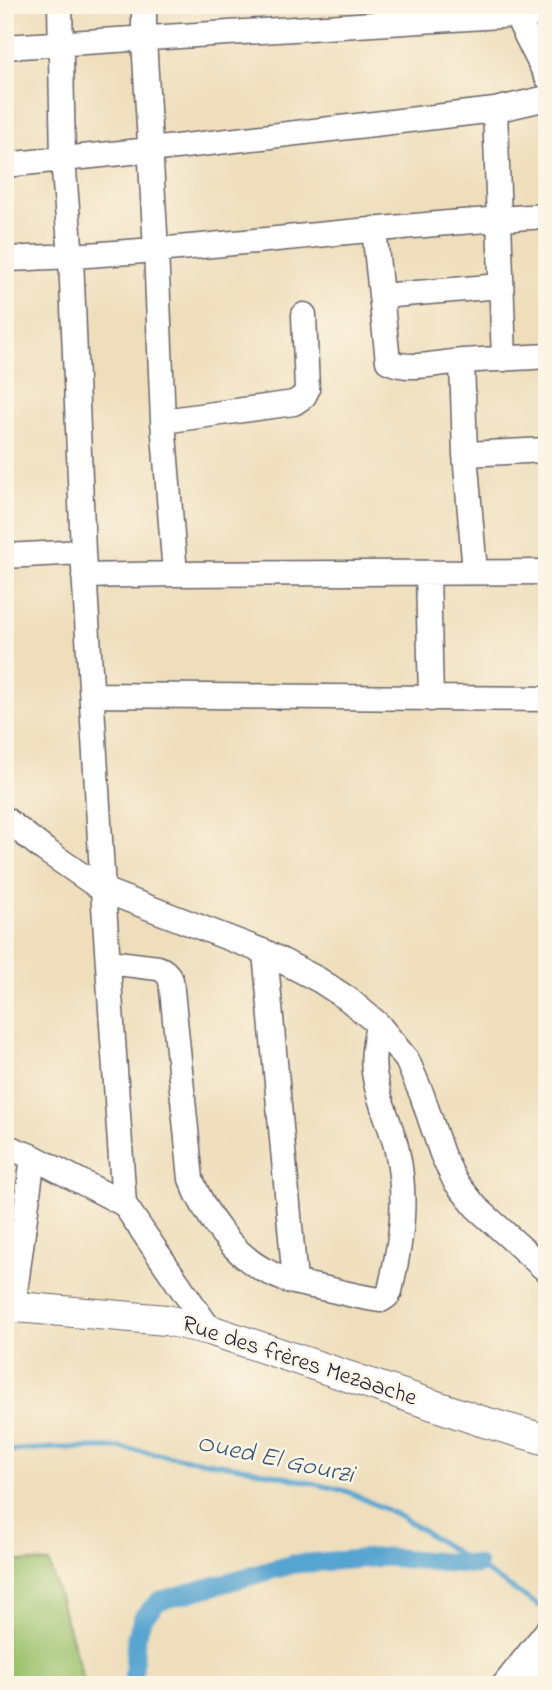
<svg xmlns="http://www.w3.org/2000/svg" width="552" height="1690" viewBox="0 0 552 1690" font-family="'Indie Flower',sans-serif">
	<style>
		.green { fill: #9bc16c; stroke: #5e7254; stroke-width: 2 }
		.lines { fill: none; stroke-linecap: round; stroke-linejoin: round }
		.stream { stroke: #57a4d0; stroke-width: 5 }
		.canal { stroke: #57a4d0; stroke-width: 19 }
		.minor-casing { stroke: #696468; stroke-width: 27 }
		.major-casing { stroke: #696468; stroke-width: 32 }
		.minor { stroke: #fff; stroke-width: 24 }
		.major { stroke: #fff; stroke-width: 30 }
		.labels { text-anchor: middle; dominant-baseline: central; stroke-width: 5; stroke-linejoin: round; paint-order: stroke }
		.street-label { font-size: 24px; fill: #22223b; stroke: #fcf5e5 }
		.water-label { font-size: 26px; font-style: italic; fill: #375677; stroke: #fcf5e5 }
	</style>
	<rect width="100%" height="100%" fill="#fcf5e5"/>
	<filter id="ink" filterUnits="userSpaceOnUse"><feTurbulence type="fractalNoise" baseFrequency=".0143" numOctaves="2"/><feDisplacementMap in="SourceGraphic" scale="14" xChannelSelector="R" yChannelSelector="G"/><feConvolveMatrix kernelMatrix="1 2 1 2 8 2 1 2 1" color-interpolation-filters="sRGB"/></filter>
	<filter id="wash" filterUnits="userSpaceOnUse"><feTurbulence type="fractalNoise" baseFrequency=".00686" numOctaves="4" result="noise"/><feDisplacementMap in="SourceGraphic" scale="28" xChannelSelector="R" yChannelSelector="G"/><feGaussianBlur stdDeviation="1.57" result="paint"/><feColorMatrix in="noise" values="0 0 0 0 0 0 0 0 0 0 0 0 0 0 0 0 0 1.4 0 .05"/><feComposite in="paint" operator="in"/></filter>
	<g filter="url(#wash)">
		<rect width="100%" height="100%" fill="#eedebc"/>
		<path class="green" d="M 5,1560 L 49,1563 L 85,1685 L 5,1685 Z"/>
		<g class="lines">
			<path class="stream" d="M 5,1451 L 54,1448 L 120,1448 L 246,1468 L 346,1491 L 400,1516 L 547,1611"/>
			<path class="canal" d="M 133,1685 L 136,1638 L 143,1617 L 159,1601 L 294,1564 L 386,1557 L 477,1565"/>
		</g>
	</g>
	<g filter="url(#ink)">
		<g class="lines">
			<defs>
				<path id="minor" d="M 60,5 L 63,159 L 71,257 L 83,552 L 103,890 L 124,1204
					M 144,5 L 144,39 L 156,250 L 163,421 L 175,574
					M 513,5 L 516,15 L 547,77
					M 5,47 L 516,15 L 547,14
					M 495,110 L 504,359
					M 5,165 L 150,150 L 495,110 L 547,98
					M 374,229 L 388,361 C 410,372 440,362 464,361 C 492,359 519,358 547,356
					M 5,259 C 186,253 366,226 547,216
					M 381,296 L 501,286
					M 462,361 L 465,454 L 475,572
					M 163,421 L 294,403 L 304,396 L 307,390 L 304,315
					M 465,454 L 547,450
					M 5,556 L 83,552
					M 428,573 L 431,699
					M 84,576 L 175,574 L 547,572
					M 92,695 L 547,699
					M 5,819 L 45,850 L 103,890 L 265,952 L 319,980 L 348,999 L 378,1024 L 407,1060 L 422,1095 L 442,1154 L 455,1181 L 476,1207 L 547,1271
					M 265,952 L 295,1281
					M 109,962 L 158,968 C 165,970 168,974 171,980 L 191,1179 C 205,1215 234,1257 270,1273 C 287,1282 308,1285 327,1289 C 345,1293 363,1298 381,1300 L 387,1296 L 390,1291 C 401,1241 408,1201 397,1151 C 392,1126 379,1103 375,1078 C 371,1061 375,1042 378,1024
					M 5,1146 L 33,1157 L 124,1204 L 210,1330
					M 13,1307 L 33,1157
					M 504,1685 L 547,1631
					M 529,1685 L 547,1664"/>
				<path id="major" d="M 5,1306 L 166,1320 L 210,1330 L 481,1421 L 547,1440"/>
			</defs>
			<use href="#minor" class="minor-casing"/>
			<use href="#major" class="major-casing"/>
			<use href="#minor" class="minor"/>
			<use href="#major" class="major"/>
		</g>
	</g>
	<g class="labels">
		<g class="street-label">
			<text transform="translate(299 1362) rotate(18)">Rue des frères Mezaache</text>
		</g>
		<g class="water-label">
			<text transform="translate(275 1460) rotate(12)">Oued El Gourzi</text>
		</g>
	</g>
	<rect width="552" height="1690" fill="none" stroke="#fcf5e5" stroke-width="28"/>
</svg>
